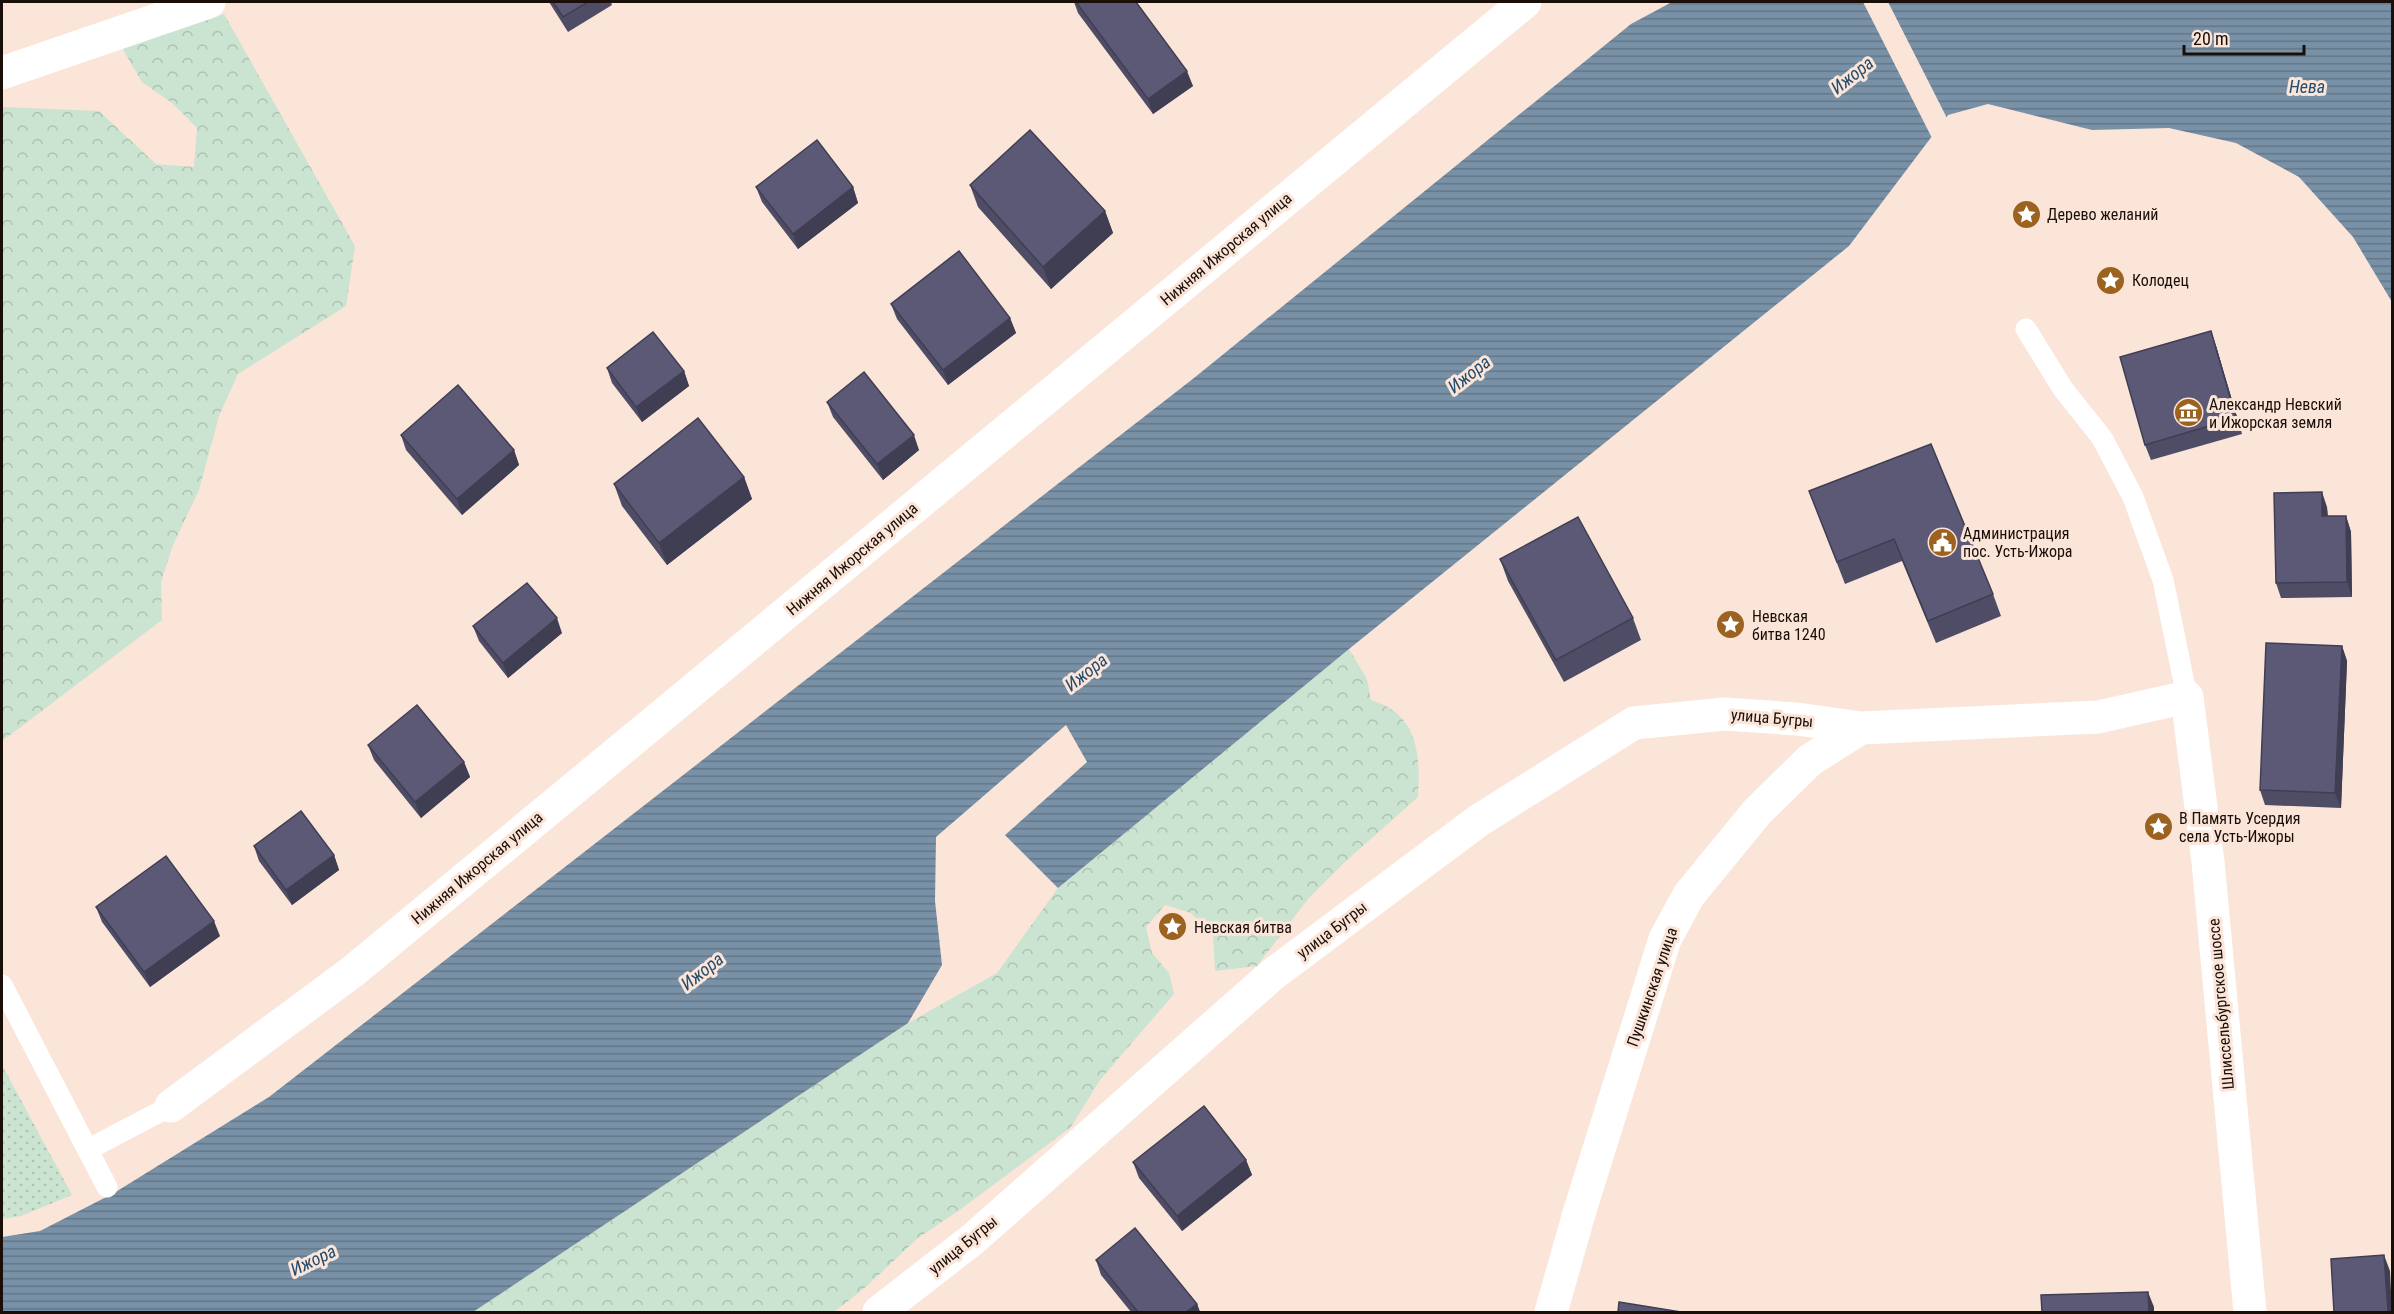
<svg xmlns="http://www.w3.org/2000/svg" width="2394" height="1314" viewBox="0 0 2394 1314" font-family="'Roboto Condensed',sans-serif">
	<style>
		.grass { fill: url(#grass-dots) }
		.forest { fill: url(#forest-crowns) }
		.water { fill: url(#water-rules) }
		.pier { fill: #fbe5d9 }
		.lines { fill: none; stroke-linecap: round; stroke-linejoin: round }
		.lane { stroke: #fff; stroke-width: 21 }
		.street { stroke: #fff; stroke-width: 33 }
		.wall { fill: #4f4d66 }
		.shaded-wall { fill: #403e53 }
		.building { fill: #5c5977; stroke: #403e53; stroke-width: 1.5 }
		.labels { text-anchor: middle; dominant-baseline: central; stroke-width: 6; stroke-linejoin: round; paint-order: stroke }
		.poi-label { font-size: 16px; fill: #1a0e08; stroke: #fbe5d9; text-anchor: start }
		.street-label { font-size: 16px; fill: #1a0e08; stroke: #fbe5d9 }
		.water-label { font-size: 18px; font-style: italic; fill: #234c6d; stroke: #fbe5d9 }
	</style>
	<defs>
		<pattern id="grass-dots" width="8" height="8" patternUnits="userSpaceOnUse" patternTransform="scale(1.5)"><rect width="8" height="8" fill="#cbe3d1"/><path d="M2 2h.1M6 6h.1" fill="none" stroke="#aec2b2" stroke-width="1.8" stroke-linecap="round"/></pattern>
		<pattern id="forest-crowns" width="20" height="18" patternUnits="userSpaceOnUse" patternTransform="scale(1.5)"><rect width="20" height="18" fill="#cbe3d1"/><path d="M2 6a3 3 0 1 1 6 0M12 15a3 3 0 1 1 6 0" fill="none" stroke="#aec2b2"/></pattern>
		<pattern id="water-rules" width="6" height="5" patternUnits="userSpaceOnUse" patternTransform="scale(1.5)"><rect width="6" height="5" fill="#7991a7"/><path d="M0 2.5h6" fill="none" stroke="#627586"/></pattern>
	</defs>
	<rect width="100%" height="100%" fill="#fbe5d9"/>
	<path class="grass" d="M 2,1065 L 72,1195 L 21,1216 L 2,1219 Z"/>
	<path class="forest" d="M 224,14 L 355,246 L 346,306 L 238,374 L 219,416 L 199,490 L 173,545 L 161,582 L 162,620 L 2,741 L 2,107 L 99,111 L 156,164 L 194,167 L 197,128 L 172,103 L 142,82 L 122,48 Z
		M 1349,649 L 1367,679 L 1371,700 C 1419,715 1420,753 1418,797 L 1345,862 L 1308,899 L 1257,966 L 1215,971 L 1213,936 L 1191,913 L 1165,905 L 1146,927 L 1152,953 L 1169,973 L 1174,994 L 1100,1080 L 1071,1127 L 961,1209 L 918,1238 L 867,1286 L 834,1312 L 473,1312 L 908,1023 L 997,973 L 1058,888 Z"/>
	<path class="water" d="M 1672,2 L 2392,2 L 2392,302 L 2353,237 L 2299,177 L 2236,143 L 2169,128 L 2092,130 L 1988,104 L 1948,115 L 1849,246 L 1349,649 L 1058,888 L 1005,835 L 1087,762 L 1066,725 L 936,837 L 935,901 L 942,965 L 908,1023 L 473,1312 L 2,1312 L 2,1237 L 40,1231 L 114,1193 L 269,1097 L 1194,378 L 1631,24 Z"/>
	<path class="pier" d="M 1863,2 L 1888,2 L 1948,120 L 1933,140 Z"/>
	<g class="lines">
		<path class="lane" d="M 2026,329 L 2063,389 L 2102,438 L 2133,497 L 2163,580 L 2187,697
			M 2,985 L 107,1187
			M 89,1149 L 171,1106"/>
		<path class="street" d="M 2,73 L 209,2
			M 171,1106 L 352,972 L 1525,2
			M 879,1312 L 973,1239 L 1273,974 L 1478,821 L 1634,723 L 1725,714 L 1797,719 L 1861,728 L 2098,717 L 2187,697 L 2208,862 L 2250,1312
			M 1551,1312 L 1580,1210 L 1665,939 L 1689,895 L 1757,812 L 1810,760 L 1861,728"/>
	</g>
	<path class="wall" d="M 549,2 L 611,2 L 612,5 L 568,32 Z
		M 1074,2 L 1136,2 L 1193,86 L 1153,114 L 1078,13 Z
		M 970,185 L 1105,211 L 1113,233 L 1051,289 L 978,207 Z
		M 756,187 L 853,187 L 858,203 L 798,249 L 762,202 Z
		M 891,304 L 1010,318 L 1016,333 L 948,385 L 897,319 Z
		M 2216,346 L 2242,434 L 2151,460 L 2145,445 Z
		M 607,368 L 684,371 L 689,386 L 642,422 L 612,383 Z
		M 827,402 L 919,450 L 883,480 L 833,417 Z
		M 401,435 L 514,450 L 519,465 L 462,515 L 406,450 Z
		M 744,477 L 752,499 L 667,565 L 622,506 L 614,484 Z
		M 1809,491 L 1993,594 L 2001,616 L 1936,643 L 1902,561 L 1845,584 Z
		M 2327,507 L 2328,516 L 2346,516 L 2351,532 L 2352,597 L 2281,598 L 2276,583 Z
		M 1500,559 L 1633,618 L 1641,640 L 1564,682 L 1508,581 Z
		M 473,626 L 562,633 L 508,678 L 479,641 Z
		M 2342,646 L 2347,661 L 2341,808 L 2265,805 L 2260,790 Z
		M 368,745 L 464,762 L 470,777 L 421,818 L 374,760 Z
		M 254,846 L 334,855 L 339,870 L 292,905 L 259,861 Z
		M 96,907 L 220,936 L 150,987 L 102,922 Z
		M 1246,1160 L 1252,1175 L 1182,1231 L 1139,1178 L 1133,1162 Z
		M 1096,1260 L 1197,1304 L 1200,1312 L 1131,1312 L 1101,1275 Z"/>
	<path class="shaded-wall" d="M 1187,71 L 1193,86 L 1153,114 L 1148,99 Z
		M 853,187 L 858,203 L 798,249 L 793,234 Z
		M 1105,211 L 1113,233 L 1051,289 L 1043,267 Z
		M 1010,318 L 1016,333 L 948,385 L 943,370 Z
		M 2211,331 L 2216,346 L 2242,434 L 2236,418 Z
		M 684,371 L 689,386 L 642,422 L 636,407 Z
		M 914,435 L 919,450 L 883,480 L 877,464 Z
		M 514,450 L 519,465 L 462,515 L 457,499 Z
		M 744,477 L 752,499 L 667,565 L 659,543 Z
		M 2322,492 L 2327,507 L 2328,531 L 2322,516 Z
		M 2346,516 L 2351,532 L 2352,597 L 2347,582 Z
		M 557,618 L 562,633 L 508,678 L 503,663 Z
		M 2342,646 L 2347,661 L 2341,808 L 2335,793 Z
		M 464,762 L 470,777 L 421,818 L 415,802 Z
		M 334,855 L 339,870 L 292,905 L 286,890 Z
		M 214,921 L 220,936 L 150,987 L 144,972 Z
		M 1246,1160 L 1252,1175 L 1182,1231 L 1177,1216 Z
		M 2384,1255 L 2390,1271 L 2392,1312 L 2388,1312 Z
		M 2148,1292 L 2154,1307 L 2154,1312 L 2149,1312 Z
		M 1197,1304 L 1200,1312 L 1186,1312 Z"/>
	<path class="building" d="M 553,2 L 588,2 L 563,17 Z
		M 1076,2 L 1136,2 L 1187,71 L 1148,99 Z
		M 1030,130 L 1105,211 L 1043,267 L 970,185 Z
		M 817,140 L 853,187 L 793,234 L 756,187 Z
		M 959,251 L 1010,318 L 943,370 L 891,304 Z
		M 2211,331 L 2236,418 L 2145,445 L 2120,357 Z
		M 653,332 L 684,371 L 636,407 L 607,368 Z
		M 864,372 L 914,435 L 877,464 L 827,402 Z
		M 458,385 L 514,450 L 457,499 L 401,435 Z
		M 698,418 L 744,477 L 659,543 L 614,484 Z
		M 1931,444 L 1993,594 L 1928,621 L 1894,539 L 1837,562 L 1809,491 Z
		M 2322,492 L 2322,516 L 2346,516 L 2347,582 L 2276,583 L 2274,493 Z
		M 1578,517 L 1633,618 L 1556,660 L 1500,559 Z
		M 527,583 L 557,618 L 503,663 L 473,626 Z
		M 2266,643 L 2342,646 L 2335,793 L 2260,790 Z
		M 417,705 L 464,762 L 415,802 L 368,745 Z
		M 301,811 L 334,855 L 286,890 L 254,846 Z
		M 166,856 L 214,921 L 144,972 L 96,907 Z
		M 1204,1106 L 1246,1160 L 1177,1216 L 1133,1162 Z
		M 1135,1228 L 1197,1304 L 1186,1312 L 1138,1312 L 1096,1260 Z
		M 2384,1255 L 2388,1312 L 2334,1312 L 2331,1259 Z
		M 2148,1292 L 2149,1312 L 2042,1312 L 2041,1295 Z
		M 1619,1302 L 1681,1312 L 1618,1312 Z"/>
	<defs>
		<symbol id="sight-disc" viewBox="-11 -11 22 22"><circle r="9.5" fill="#9b631f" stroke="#fbe5d9"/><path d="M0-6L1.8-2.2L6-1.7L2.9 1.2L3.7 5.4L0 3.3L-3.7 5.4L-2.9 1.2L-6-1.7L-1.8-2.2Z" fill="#fff"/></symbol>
		<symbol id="museum-disc" viewBox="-11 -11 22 22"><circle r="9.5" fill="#9b631f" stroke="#fbe5d9"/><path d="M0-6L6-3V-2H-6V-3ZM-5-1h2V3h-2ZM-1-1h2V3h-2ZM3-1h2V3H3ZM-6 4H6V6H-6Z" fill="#fff"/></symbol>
		<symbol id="civic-disc" viewBox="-11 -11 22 22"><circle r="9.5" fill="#9b631f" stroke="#fbe5d9"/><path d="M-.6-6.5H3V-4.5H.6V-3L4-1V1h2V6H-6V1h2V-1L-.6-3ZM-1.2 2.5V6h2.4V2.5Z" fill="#fff"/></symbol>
	</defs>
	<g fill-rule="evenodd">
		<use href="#sight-disc" x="2010" y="198" width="33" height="33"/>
		<use href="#sight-disc" x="2094" y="264" width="33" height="33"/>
		<use href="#museum-disc" x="2172" y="396" width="33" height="33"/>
		<use href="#civic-disc" x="1926" y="526" width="33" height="33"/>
		<use href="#sight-disc" x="1714" y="608" width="33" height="33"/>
		<use href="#sight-disc" x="2142" y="810" width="33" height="33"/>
		<use href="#sight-disc" x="1156" y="910" width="33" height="33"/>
	</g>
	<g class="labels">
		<g class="poi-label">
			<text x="2047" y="214">Дерево желаний</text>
			<text x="2132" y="280">Колодец</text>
			<text x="2209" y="404">Александр Невский<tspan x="2209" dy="18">и Ижорская земля</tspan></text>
			<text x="1963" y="533">Администрация<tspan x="1963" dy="18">пос. Усть-Ижора</tspan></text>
			<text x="1752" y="616">Невская<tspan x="1752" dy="18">битва 1240</tspan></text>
			<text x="2179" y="818">В Память Усердия<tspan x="2179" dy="18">села Усть-Ижоры</tspan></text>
			<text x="1194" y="927">Невская битва</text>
		</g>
		<g class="street-label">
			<text transform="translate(1226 249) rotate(-40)">Нижняя Ижорская улица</text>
			<text transform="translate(852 559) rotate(-40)">Нижняя Ижорская улица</text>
			<text transform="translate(1772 718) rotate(5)">улица Бугры</text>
			<text transform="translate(477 868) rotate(-40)">Нижняя Ижорская улица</text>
			<text transform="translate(1332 930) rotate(-37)">улица Бугры</text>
			<text transform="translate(1652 987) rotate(-71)">Пушкинская улица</text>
			<text transform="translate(2221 1004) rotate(-95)">Шлиссельбургское шоссе</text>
			<text transform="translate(963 1245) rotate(-39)">улица Бугры</text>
		</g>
		<g class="water-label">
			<text transform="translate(1852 75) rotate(-38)">Ижора</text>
			<text x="2307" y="86">Нева</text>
			<text transform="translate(1469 374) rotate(-38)">Ижора</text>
			<text transform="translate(1086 672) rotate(-38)">Ижора</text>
			<text transform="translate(702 971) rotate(-38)">Ижора</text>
			<text transform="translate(313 1260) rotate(-26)">Ижора</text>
		</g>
	</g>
	<rect width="2394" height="1314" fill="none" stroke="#1a0e08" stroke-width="6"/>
	<path d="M2184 45v9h120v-9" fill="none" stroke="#1a0e08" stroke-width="3"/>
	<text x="2193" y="45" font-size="18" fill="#1a0e08" stroke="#fbe5d9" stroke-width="4.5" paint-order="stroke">20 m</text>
</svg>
